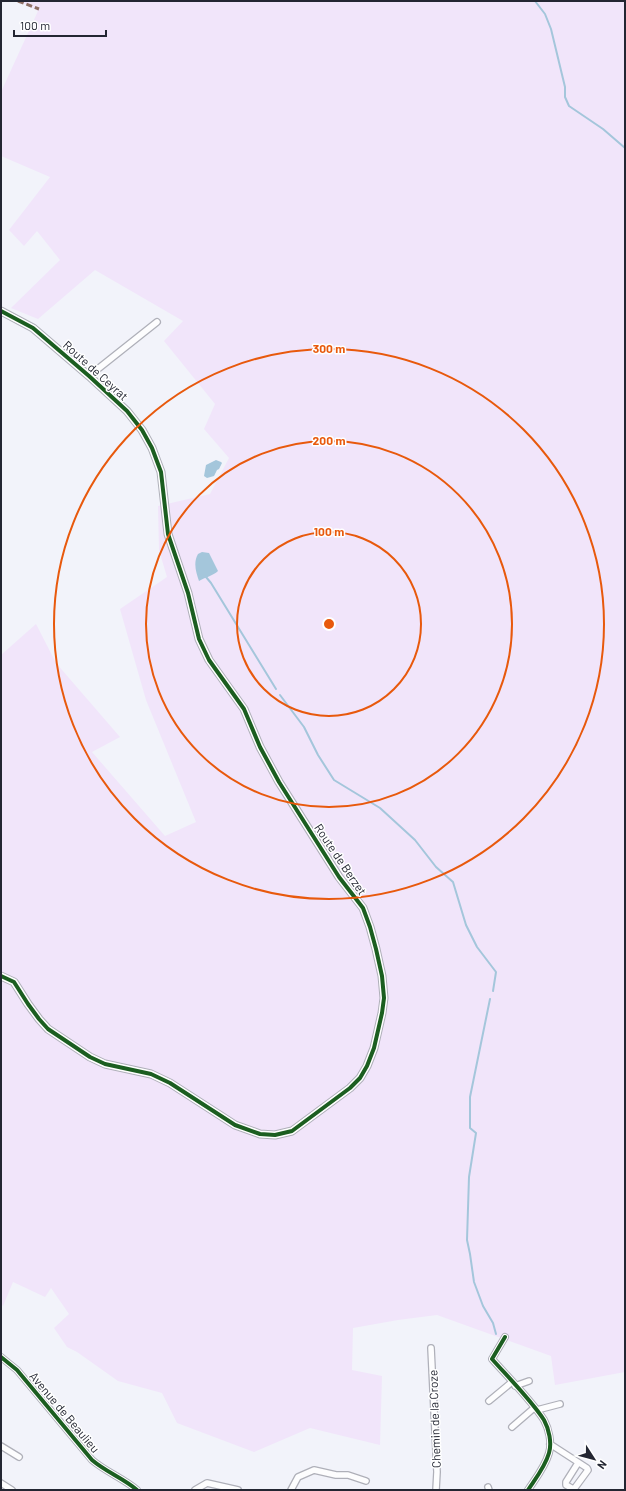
<svg xmlns="http://www.w3.org/2000/svg" width="626" height="1491" viewBox="0 0 626 1491" font-family="Barlow,sans-serif">
	<style>
		.green { fill: #f1e5fa }
		.water { fill: #a4c6db }
		.lines { fill: none; stroke-linecap: round; stroke-linejoin: round }
		.stream { stroke: #a4c6db; stroke-width: 2 }
		.minor-casing { stroke: #afb0b9; stroke-width: 8 }
		.tertiary-casing { stroke: #afb0b9; stroke-width: 9 }
		.minor { stroke: #fdfdfe; stroke-width: 5.5 }
		.tertiary { stroke: #fdfdfe; stroke-width: 7 }
		.quiet { stroke: #8d6e63; stroke-width: 3; stroke-dasharray: 6 3; stroke-linecap: butt }
		.cycleway-casing { stroke: #fff; stroke-width: 6 }
		.cycleway { stroke: #1b5e20; stroke-width: 4 }
		.ring { fill: none; stroke: #e8590c; stroke-width: 2 }
		.labels { text-anchor: middle; dominant-baseline: central; stroke-width: 3; stroke-linejoin: round; paint-order: stroke }
		.street-label { font-size: 12px; fill: #232632; stroke: #fff }
		.centre { fill: #e8590c; stroke: #fff; stroke-width: 2 }
		.ring-label { font-size: 12px; text-anchor: middle; font-weight: bold; fill: #e8590c; stroke: #fff; stroke-width: 3; stroke-linejoin: round; paint-order: stroke }
	</style>
	<rect width="100%" height="100%" fill="#f2f3fa"/>
	<path class="green" d="M 19,1 L 625,1 L 625,1372 L 555,1385 L 551,1356 L 437,1315 L 398,1320 L 353,1328 L 352,1370 L 382,1376 L 380,1445 L 310,1428 L 254,1452 L 177,1423 L 162,1393 L 118,1381 L 77,1352 L 67,1347 L 54,1328 L 69,1314 L 51,1288 L 45,1297 L 13,1282 L 3,1306 L 1,1304 L 1,655 L 36,624 L 56,663 L 120,737 L 92,752 L 165,836 L 196,822 L 146,700 L 120,609 L 167,577 L 159,550 L 158,506 L 210,494 L 229,458 L 204,429 L 215,404 L 164,341 L 183,321 L 95,270 L 38,319 L 11,308 L 60,260 L 37,231 L 24,246 L 9,230 L 50,177 L 1,156 L 1,92 L 38,11 Z"/>
	<path class="water" d="M 216,460 L 221,462 L 222,463 L 219,469 L 217,470 L 214,476 L 207,478 L 204,476 L 206,465 Z
		M 202,552 L 209,553 L 218,571 C 213,576 205,577 199,581 C 196,572 193,563 198,554 Z"/>
	<g class="lines">
		<path class="stream" d="M 535,1 L 545,14 L 551,29 L 565,87 L 565,97 L 569,106 L 603,129 L 625,148
			M 206,577 L 211,583 L 276,689
			M 280,695 L 304,727 L 318,755 L 334,780 L 380,808 L 415,840 L 436,867 L 453,882 L 466,925 L 477,947 L 496,972 L 493,991
			M 490,999 L 470,1097 L 470,1128 L 476,1133 L 469,1177 L 467,1240 L 470,1254 L 474,1282 L 483,1306 L 493,1323 L 496,1334"/>
		<defs>
			<path id="minor" d="M 89,376 L 157,322
				M 505,1337 L 492,1359 C 508,1377 531,1400 544,1420 C 549,1429 552,1443 549,1453 C 545,1467 536,1478 528,1490
				M 431,1348 L 437,1472 L 436,1490
				M 1,1357 L 17,1370 L 92,1460 C 106,1472 123,1478 137,1490
				M 515,1386 L 529,1381
				M 489,1401 L 512,1382
				M 537,1410 L 560,1404
				M 512,1427 L 534,1408
				M 550,1444 L 587,1468 L 588,1470 L 574,1489
				M 1,1446 L 19,1457
				M 1,1483 L 12,1490
				M 488,1487 L 489,1490
				M 195,1490 L 207,1483 L 238,1490
				M 291,1490 L 298,1477 L 314,1470 L 336,1475 L 348,1475 L 366,1481
				M 575,1490 L 566,1485 L 566,1482 L 578,1463"/>
			<path id="tertiary" d="M 1,311 L 33,328 L 89,376 L 127,411 L 142,430 L 152,448 L 161,472 L 168,534 L 188,593 L 199,639 L 209,660 L 244,709 L 260,747 L 279,782 L 339,877 L 363,908 L 370,927 L 376,949 L 382,976 L 384,998 L 382,1013 L 374,1048 L 367,1066 L 360,1078 L 350,1088 L 292,1131 L 275,1135 L 260,1134 L 235,1125 L 170,1083 L 151,1074 L 105,1064 L 90,1057 L 48,1029 L 39,1019 L 28,1004 L 14,982 L 1,976"/>
		</defs>
		<use href="#minor" class="minor-casing"/>
		<use href="#tertiary" class="tertiary-casing"/>
		<use href="#minor" class="minor"/>
		<use href="#tertiary" class="tertiary"/>
		<path class="quiet" d="M 18,1 L 39,9"/>
		<defs>
			<path id="cycleway" d="M 1,311 L 33,328 L 89,376 L 127,411 L 142,430 L 152,448 L 161,472 L 168,534 L 188,593 L 199,639 L 209,660 L 244,709 L 260,747 L 279,782 L 339,877 L 363,908 L 370,927 L 376,949 L 382,976 L 384,998 L 382,1013 L 374,1048 L 367,1066 L 360,1078 L 350,1088 L 292,1131 L 275,1135 L 260,1134 L 235,1125 L 170,1083 L 151,1074 L 105,1064 L 90,1057 L 48,1029 L 39,1019 L 28,1004 L 14,982 L 1,976
				M 505,1337 L 492,1359 C 508,1377 531,1400 544,1420 C 549,1429 552,1443 549,1453 C 545,1467 536,1478 528,1490
				M 1,1357 L 17,1370 L 92,1460 C 106,1472 123,1478 137,1490"/>
		</defs>
		<use href="#cycleway" class="cycleway-casing"/>
		<use href="#cycleway" class="cycleway"/>
	</g>
	<g class="ring">
		<circle cx="329" cy="624" r="92"/>
		<circle cx="329" cy="624" r="183"/>
		<circle cx="329" cy="624" r="275"/>
	</g>
	<g class="labels">
		<g class="street-label">
			<text transform="translate(96 370) rotate(42)">Route de Ceyrat</text>
			<text transform="translate(341 859) rotate(56)">Route de Berzet</text>
			<text transform="translate(65 1412) rotate(50)">Avenue de Beaulieu</text>
			<text transform="translate(434 1419) rotate(-92)">Chemin de la Croze</text>
		</g>
	</g>
	<circle cx="329" cy="624" r="6" class="centre"/>
	<g class="ring-label">
		<text x="329" y="353">300 m</text>
		<text x="329" y="445">200 m</text>
		<text x="329" y="536">100 m</text>
	</g>
	<rect width="626" height="1491" fill="none" stroke="#232632" stroke-width="4"/>
	<g transform="translate(594 1459) rotate(126)" stroke="#ffffff" stroke-width="3" paint-order="stroke">
	<path d="M0-3L7 15L0 10L-7 15Z" fill="#232632"/>
	<text y="-6" font-size="11" font-weight="bold" text-anchor="middle" fill="#232632">N</text>
	</g>
	<path d="M14 30v6h92v-6" fill="none" stroke="#232632" stroke-width="2"/>
	<text x="20" y="30" font-size="12" fill="#232632" stroke="#ffffff" stroke-width="3" paint-order="stroke">100 m</text>
</svg>
